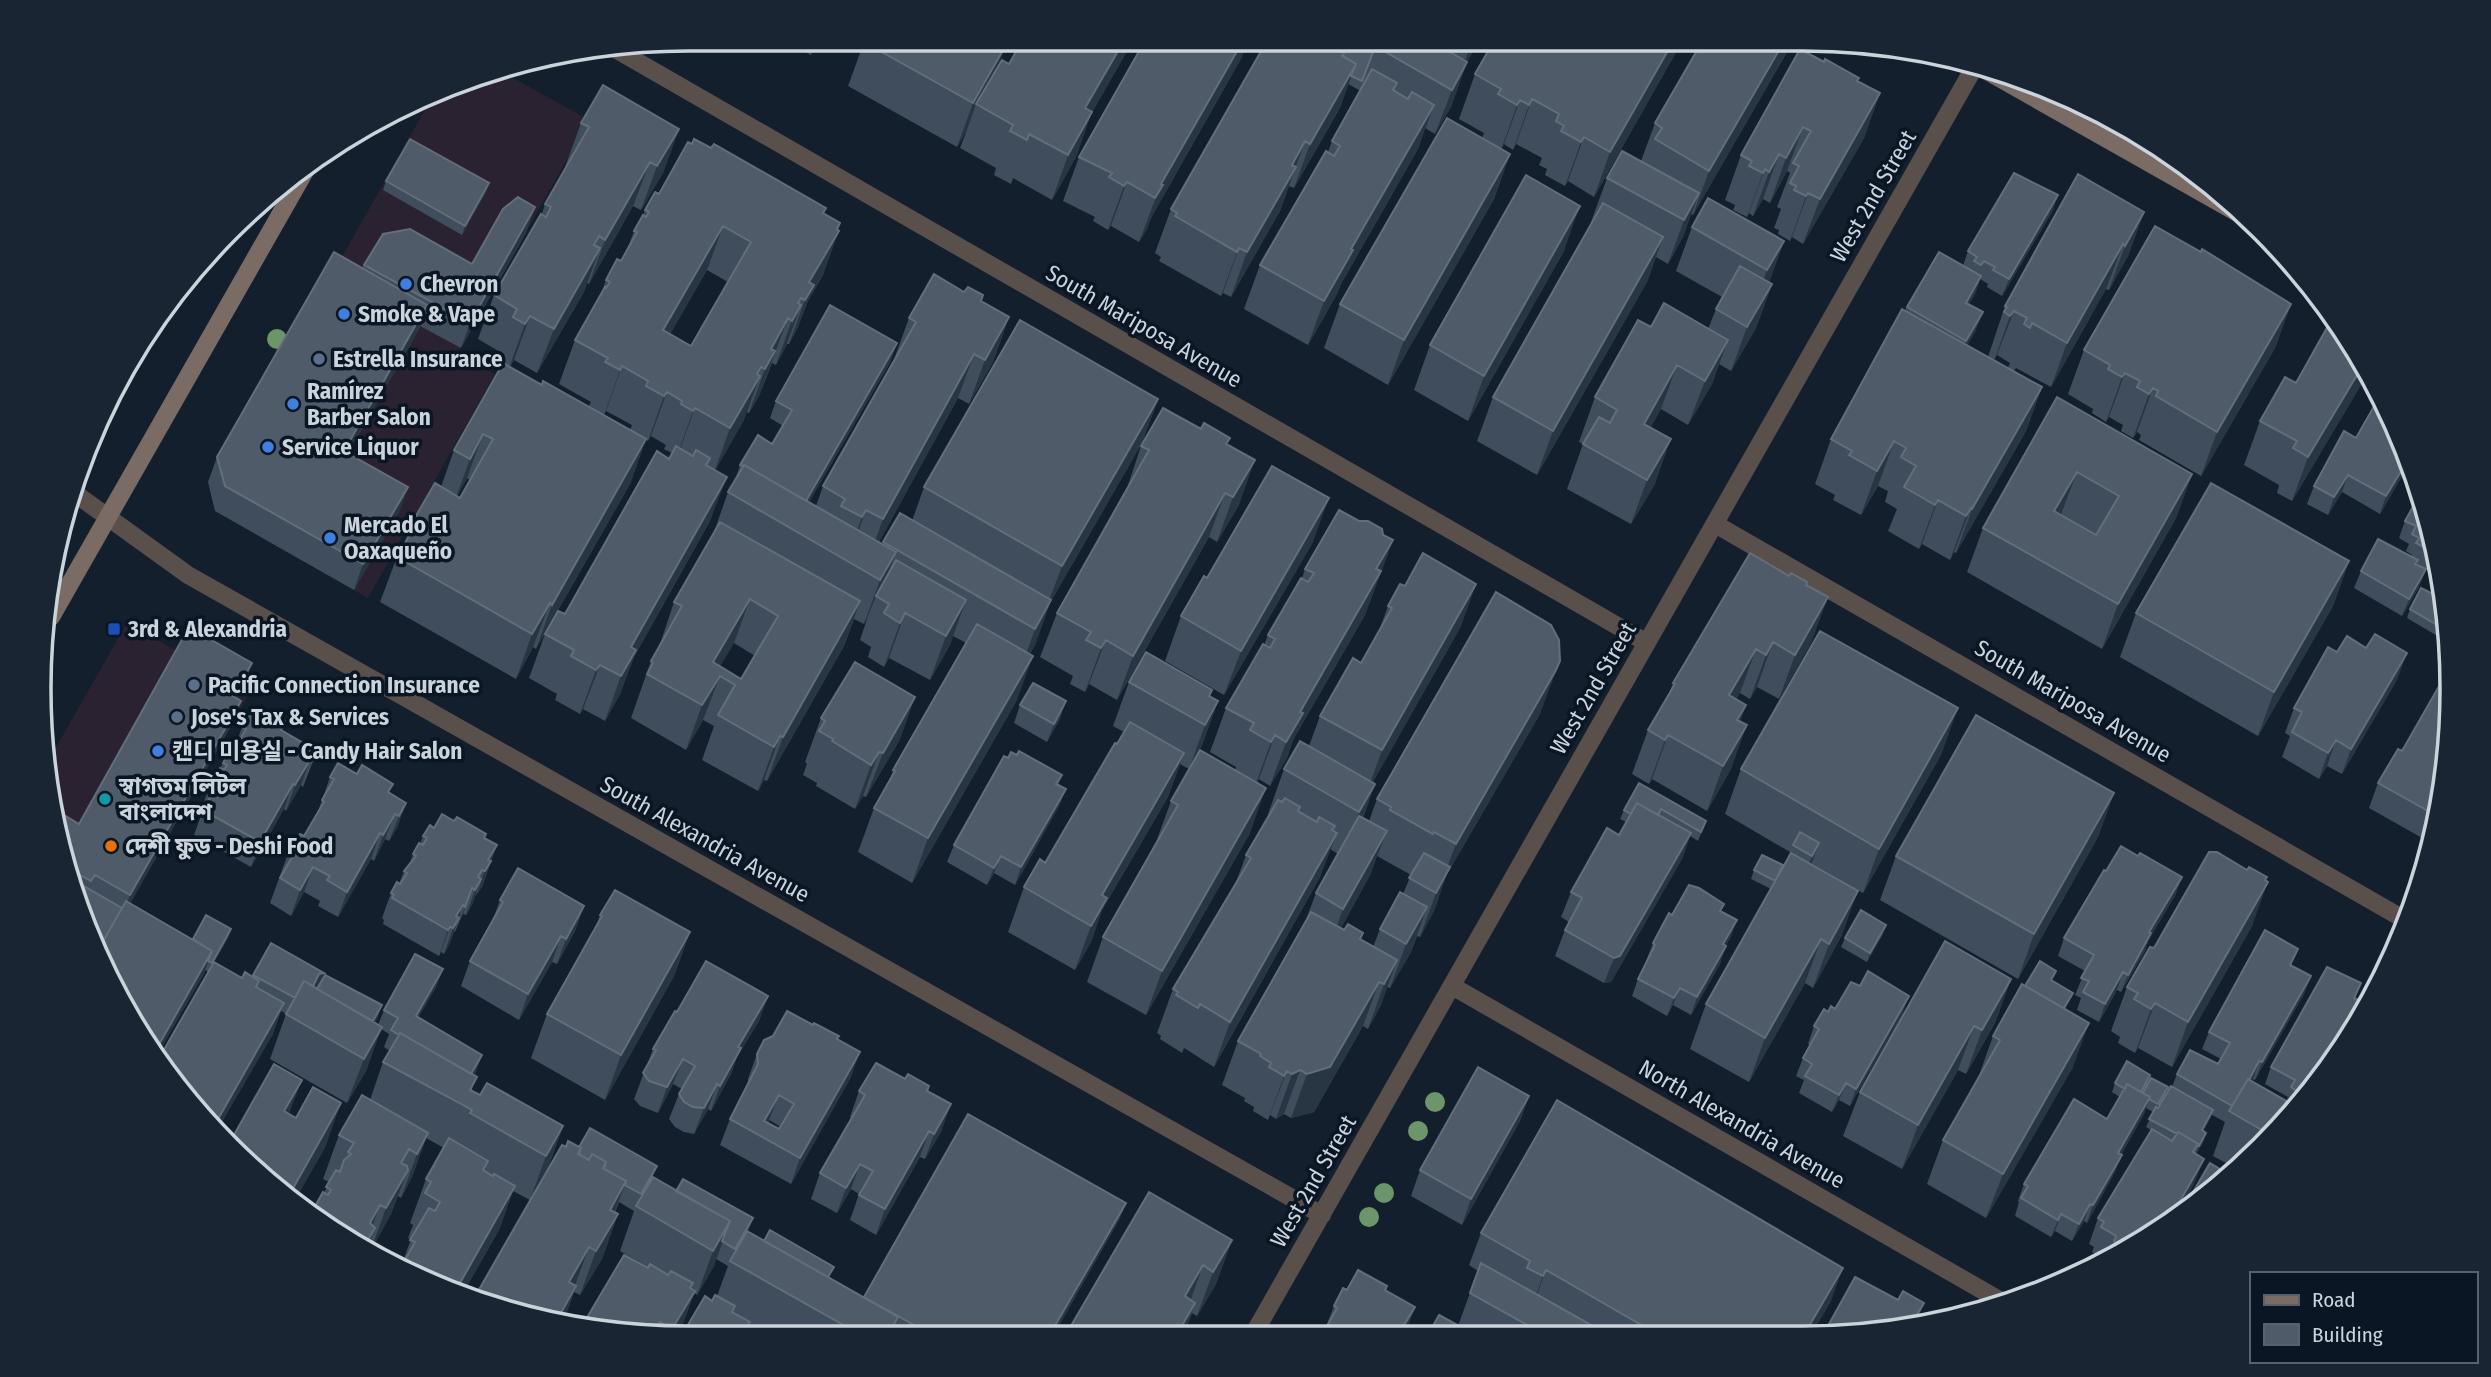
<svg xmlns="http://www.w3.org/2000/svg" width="2491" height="1377" viewBox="0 0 2491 1377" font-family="'Fira Sans Condensed','Noto Sans Bengali','Noto Sans KR',sans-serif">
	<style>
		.commercial { fill: #2a2231 }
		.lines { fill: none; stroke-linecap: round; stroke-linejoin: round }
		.minor { stroke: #594f4b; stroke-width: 18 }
		.secondary { stroke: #7a6b64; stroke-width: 18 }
		.tree { fill: #6c956a }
		.wall { fill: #404d5c; fill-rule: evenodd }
		.shaded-wall { fill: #283543 }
		.building { fill: #4f5b69; stroke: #636e7b; stroke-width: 2; fill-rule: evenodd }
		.shop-dot { fill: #3f7fe0; stroke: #0a1623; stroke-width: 2.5 }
		.service-dot { fill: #5c6f8a; stroke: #0a1623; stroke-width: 2.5 }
		.transit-dot { fill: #1a4fb4; stroke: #0a1623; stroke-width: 2.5 }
		.culture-dot { fill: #0f9aa8; stroke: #0a1623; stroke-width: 2.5 }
		.food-dot { fill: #e8710a; stroke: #0a1623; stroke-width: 2.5 }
		.labels { text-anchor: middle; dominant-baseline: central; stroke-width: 7; stroke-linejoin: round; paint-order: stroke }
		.street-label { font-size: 23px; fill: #cbd3dc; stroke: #0a1623 }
		.poi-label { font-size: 23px; font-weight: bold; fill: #cbd3dc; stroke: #0a1623; text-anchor: start }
		.rim { fill: none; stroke: #cbd3dc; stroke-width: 3.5 }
	</style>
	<rect width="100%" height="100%" fill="#131f2d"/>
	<path class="commercial" d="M 499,70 L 589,120 L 458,353 L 495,374 L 368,598 L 215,511 L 208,482 L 324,278 L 329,280 L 431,99 L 480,73 Z
		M 127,623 L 250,692 L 117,926 L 203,976 L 159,1052 L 88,937 L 47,763 Z"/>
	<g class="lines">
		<path class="minor" d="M 617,50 L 1647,643
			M 73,492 L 188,575 L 1322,1215
			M 1715,524 L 2407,921
			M 1452,986 L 2008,1305
			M 1253,1335 L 1975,66"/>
		<path class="secondary" d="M 1978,66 L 2250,220
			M 51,617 L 309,164"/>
	</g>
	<g class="tree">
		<circle cx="277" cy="339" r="10"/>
		<circle cx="1435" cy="1102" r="10"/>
		<circle cx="1418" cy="1131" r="10"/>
		<circle cx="1384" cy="1193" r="10"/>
		<circle cx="1369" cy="1217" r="10"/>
	</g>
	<path class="wall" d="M 782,39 L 820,39 L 811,55 Z
		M 1023,39 L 1134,39 L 1091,114 L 1076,157 L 1052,200 L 1013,178 L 1011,184 L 994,175 L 996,168 L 960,148 L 967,130 L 957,147 L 848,86 L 864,42 L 996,40 L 998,66 L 1009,64 Z
		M 1379,39 L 1480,39 L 1467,62 L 1451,107 L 1435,134 L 1425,128 L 1418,149 L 1341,284 L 1337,294 L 1308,345 L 1244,309 L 1260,265 L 1328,152 L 1332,141 L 1360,91 L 1359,90 L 1348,84 L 1340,108 L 1294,188 L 1289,186 L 1280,211 L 1231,297 L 1223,293 L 1221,296 L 1159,261 L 1161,257 L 1155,253 L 1171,209 L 1324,45 L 1340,51 L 1375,47 Z
		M 1683,40 L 1594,197 L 1568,181 L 1565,186 L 1545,175 L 1547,169 L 1539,165 L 1542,158 L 1516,144 L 1513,150 L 1504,144 L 1501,149 L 1510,154 L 1494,199 L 1388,385 L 1324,348 L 1340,304 L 1482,138 L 1484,133 L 1459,119 L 1475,74 Z
		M 1794,40 L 1693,215 L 1691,214 L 1683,237 L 1668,264 L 1656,257 L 1647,282 L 1537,475 L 1477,441 L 1493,397 L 1592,223 L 1591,222 L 1607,178 L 1641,161 L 1655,123 Z
		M 1242,57 L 1151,218 L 1147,229 L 1139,242 L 1111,226 L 1108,230 L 1093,221 L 1095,217 L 1063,201 L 1079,157 Z
		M 1858,81 L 1880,93 L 1864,138 L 1803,244 L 1792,237 L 1790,241 L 1778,234 L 1779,230 L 1774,228 L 1781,209 L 1777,207 L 1790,173 L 1787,171 L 1770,203 L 1763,199 L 1753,216 L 1749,213 L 1747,217 L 1733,210 L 1735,205 L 1725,200 L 1741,155 Z
		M 581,123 L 679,129 L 663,173 L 641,210 L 633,206 L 589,284 L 587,283 L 584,292 L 537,373 L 514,360 L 510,367 L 646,439 L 630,484 L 536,649 L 533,647 L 516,679 L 380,602 L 397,557 L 403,547 L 410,526 L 441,487 L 454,450 L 503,365 L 496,361 L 500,352 L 478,339 L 494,295 L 542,214 L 545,204 L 566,168 L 565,167 ZM 467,478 L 470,480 L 460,498 L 457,496 Z
		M 386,181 L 489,183 L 486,192 L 462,235 L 383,190 Z
		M 659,194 L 826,208 L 824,213 L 840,223 L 823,275 L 808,301 L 797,329 L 789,344 L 787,344 L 776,365 L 772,363 L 759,396 L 749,413 L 746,412 L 744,420 L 715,470 L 710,521 L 634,657 L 620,694 L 605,721 L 583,709 L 580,714 L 555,700 L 557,694 L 529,678 L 545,634 L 565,614 L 672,453 L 664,449 L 666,445 L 651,436 L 648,441 L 630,430 L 632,425 L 606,411 L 604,415 L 589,406 L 591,402 L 559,384 L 575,340 L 601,294 L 606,280 L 621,261 L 627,250 L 634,231 L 643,216 L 645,210 ZM 707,270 L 728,282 L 691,346 L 670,334 Z
		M 2058,195 L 2052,212 L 2002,296 L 1987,287 L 1988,284 L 1980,279 L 1975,294 L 1969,304 L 1976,330 L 1967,345 L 1988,357 L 2005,306 L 2144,212 L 2128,256 L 2109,290 L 2106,289 L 2051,387 L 2016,368 L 2014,371 L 2042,387 L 2026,431 L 1956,553 L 1954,552 L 1950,560 L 1922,544 L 1919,549 L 1888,531 L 1897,509 L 1885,502 L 1888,491 L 1878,486 L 1861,515 L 1833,500 L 1835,495 L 1815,484 L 1831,439 L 1907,307 L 1963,266 L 1968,251 ZM 1997,355 L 2010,363 L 2008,368 L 1994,360 Z
		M 535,207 L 526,233 L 461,348 L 420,326 L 418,331 L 348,453 L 408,487 L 399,512 L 354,590 L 215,511 L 208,482 L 217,457 L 362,268 L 364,265 L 472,264 Z
		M 1692,227 L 1784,241 L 1769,282 L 1772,284 L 1756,328 L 1731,371 L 1719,364 L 1712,384 L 1688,425 L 1661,409 L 1650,428 L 1655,484 L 1631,524 L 1567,489 L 1583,444 L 1579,442 L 1595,397 L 1651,327 L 1708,329 L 1716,309 L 1722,297 L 1676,271 Z
		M 1564,251 L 1468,421 L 1414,390 L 1430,345 Z
		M 981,301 L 1009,317 L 993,362 L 969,404 L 958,398 L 879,542 L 882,544 L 883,542 L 912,521 L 924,487 L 1158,399 L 1142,443 L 1050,603 L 1035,645 L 1030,654 L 1017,700 L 912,883 L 858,852 L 874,808 L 890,781 L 893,770 L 966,643 L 953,636 L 950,645 L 930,680 L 889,658 L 884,667 L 868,657 L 871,647 L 860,640 L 868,616 L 864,624 L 854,619 L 844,646 L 767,781 L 764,780 L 758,791 L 702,760 L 714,726 L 703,720 L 686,750 L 631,718 L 651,661 L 659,647 L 674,602 L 713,535 L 728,492 L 735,480 L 740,465 L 772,444 L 783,426 L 770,418 L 776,401 L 891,361 L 809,502 L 816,506 L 823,486 L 893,362 L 909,318 ZM 734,643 L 755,656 L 741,679 L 720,666 Z
		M 2291,304 L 2275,348 L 2201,476 L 2139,440 L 2141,435 L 2137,432 L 2133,438 L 2121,431 L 2123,425 L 2109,417 L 2106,422 L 2092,413 L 2093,409 L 2068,394 L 2084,350 Z
		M 2333,317 L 2368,373 L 2292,501 L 2277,493 L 2279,485 L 2244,465 L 2260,421 L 2296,383 Z
		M 2057,397 L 2192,474 L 2176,518 L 2102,649 L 1967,572 L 1983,528 Z
		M 2386,401 L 2409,464 L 2380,514 L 2342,492 L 2328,515 L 2307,504 L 2314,486 L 2356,438 Z
		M 1201,429 L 1230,438 L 1227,444 L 1239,505 L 1217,542 L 1209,537 L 1117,700 L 1089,684 L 1085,692 L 1070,684 L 1073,676 L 1040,657 L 1057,613 L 1126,491 L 1141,446 Z
		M 2405,521 L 2430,521 L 2438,567 L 2432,573 L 2426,570 L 2419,587 L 2402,616 L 2354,588 L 2361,571 L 2411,557 L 2412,555 L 2406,551 L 2409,544 L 2399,538 Z
		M 1383,535 L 1393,540 L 1365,615 L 1293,740 L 1287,758 L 1270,786 L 1259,779 L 1257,783 L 1250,833 L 1146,1015 L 1087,982 L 1103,937 L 1155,845 L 1171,801 L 1189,769 L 1180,764 L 1168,797 L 1102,910 L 1091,942 L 1075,970 L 1008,932 L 1024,887 L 1045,863 L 1124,732 L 1113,726 L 1129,682 L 1212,690 L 1210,697 L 1218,701 L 1202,745 L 1197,755 L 1235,771 L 1236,767 L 1210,752 L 1226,708 L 1264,645 L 1268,635 L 1302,578 L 1305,569 Z
		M 1313,542 L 1224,695 L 1165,661 L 1181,616 L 1207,578 Z
		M 2349,561 L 2333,606 L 2258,736 L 2120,657 L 2136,613 Z
		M 1476,584 L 1460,628 L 1372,783 L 1375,784 L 1363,818 L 1369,821 L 1377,799 L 1540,714 L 1446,876 L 1434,911 L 1420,937 L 1417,936 L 1411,952 L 1390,988 L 1387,987 L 1381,1005 L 1368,1029 L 1363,1026 L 1314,1112 L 1291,1118 L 1284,1114 L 1276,1119 L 1270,1115 L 1268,1120 L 1253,1111 L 1254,1107 L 1244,1101 L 1245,1098 L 1222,1085 L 1238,1041 L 1305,922 L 1316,893 L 1338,854 L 1330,849 L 1320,877 L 1214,1067 L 1184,1048 L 1182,1053 L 1160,1039 L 1161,1036 L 1157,1033 L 1173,989 L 1235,885 L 1246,855 L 1269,815 L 1268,814 L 1284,769 L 1309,746 L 1320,716 L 1361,663 L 1380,628 L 1388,606 L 1405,586 ZM 1377,856 L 1411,875 L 1403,894 L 1380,929 L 1373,947 L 1341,928 L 1370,875 Z
		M 1806,585 L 1812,641 L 1779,699 L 1757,687 L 1750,699 L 1740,693 L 1736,699 L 1746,705 L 1740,721 L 1731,769 L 1707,811 L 1652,779 L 1649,784 L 1632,774 L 1648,730 L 1669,693 L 1673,683 Z
		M 2444,603 L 2451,644 L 2407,618 L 2410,609 Z
		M 2337,652 L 2398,678 L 2342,774 L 2327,766 L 2319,779 L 2282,757 L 2290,736 L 2285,733 L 2294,708 Z
		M 252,663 L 243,688 L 237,698 L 231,726 L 130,903 L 193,939 L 231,929 L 228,938 L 214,962 L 242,978 L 253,977 L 271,943 L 324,973 L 318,987 L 378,1025 L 384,1010 L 443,969 L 436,987 L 418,1018 L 476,1072 L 474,1075 L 472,1091 L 480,1095 L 563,1126 L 547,1171 L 530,1200 L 513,1191 L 499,1230 L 463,1293 L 401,1267 L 411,1239 L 408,1238 L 413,1225 L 410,1223 L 426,1179 L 444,1148 L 426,1138 L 412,1177 L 401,1198 L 398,1196 L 391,1214 L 370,1252 L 367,1250 L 324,1193 L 329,1182 L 323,1179 L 339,1135 L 370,1100 L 383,1062 L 390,1051 L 384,1047 L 389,1034 L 381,1029 L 366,1071 L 347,1103 L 270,1059 L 286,1014 L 281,1011 L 272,1036 L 208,972 L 205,970 L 203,976 L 88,937 L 59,812 L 79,824 Z
		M 915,697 L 899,741 L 866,797 L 863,796 L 855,809 L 816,786 L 817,783 L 803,775 L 807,764 L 805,762 L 821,718 Z
		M 1020,705 L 1060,719 L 1047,742 L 1014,723 Z
		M 285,721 L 282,731 L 317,751 L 303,787 L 301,785 L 286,811 L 284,809 L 251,867 L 194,835 L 200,818 L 198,817 L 208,791 L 223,763 L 232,755 L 242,727 Z
		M 2402,751 L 2447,774 L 2431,843 L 2369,808 L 2378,783 Z
		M 1942,753 L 1863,893 L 1812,864 L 1842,935 L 1813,988 L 1805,983 L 1749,1082 L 1690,1049 L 1706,1004 L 1771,889 L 1751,879 L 1754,870 L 1780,873 L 1790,852 L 1725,814 L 1741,769 Z
		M 1017,755 L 1062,775 L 1058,785 L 1066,789 L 1059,806 L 1015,885 L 994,873 L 987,885 L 947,862 L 954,845 L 1008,758 Z
		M 330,777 L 389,793 L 406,803 L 397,828 L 389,841 L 385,839 L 374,861 L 371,859 L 338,917 L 318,906 L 320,901 L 304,892 L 291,916 L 270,903 L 289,851 L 304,836 L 317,814 Z
		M 1639,783 L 1706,821 L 1698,841 L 1690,836 L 1682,859 L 1611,982 L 1604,983 L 1555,956 L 1565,930 L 1569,922 L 1561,917 L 1571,892 L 1619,835 L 1626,822 L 1620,819 L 1624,810 Z
		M 2114,793 L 2098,837 L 2018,979 L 1880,900 L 1896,856 Z
		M 434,828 L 485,838 L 497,845 L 482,887 L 475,896 L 472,905 L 466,915 L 463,914 L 455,932 L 454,931 L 450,943 L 444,954 L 441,952 L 439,956 L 383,924 L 384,920 L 382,918 L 391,893 L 399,884 L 404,871 L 409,865 L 413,854 L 420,844 L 423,836 Z
		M 2266,880 L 2252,926 L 2172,1067 L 2138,1048 L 2135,1053 L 2118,1043 L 2120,1037 L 2111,1031 L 2127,987 L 2154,948 Z
		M 2176,894 L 2148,941 L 2145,951 L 2121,992 L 2117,990 L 2099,1022 L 2077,1010 L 2081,998 L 2075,995 L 2085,971 L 2058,956 L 2064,938 Z
		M 500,900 L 584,906 L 575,931 L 557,964 L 552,962 L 519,1020 L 461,986 L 470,961 L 492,922 Z
		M 1724,904 L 1721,911 L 1731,937 L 1725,946 L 1720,964 L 1691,1015 L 1673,1005 L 1667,1016 L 1632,996 L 1638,979 L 1647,961 L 1646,961 L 1653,943 L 1672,915 Z
		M 600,915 L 690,932 L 674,976 L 605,1100 L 531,1058 L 547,1014 L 595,930 Z
		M 1883,934 L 1867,962 L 1841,947 L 1845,938 Z
		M 2292,966 L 2311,976 L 2304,994 L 2255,1080 L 2253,1079 L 2252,1081 L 2286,1101 L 2288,1097 L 2265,1084 L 2271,1067 L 2361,983 L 2355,998 L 2366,1004 L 2365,1007 L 2365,1014 L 2262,1148 L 2237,1169 L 2213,1156 L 2225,1122 L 2212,1115 L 2203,1131 L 2206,1133 L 2203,1142 L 2196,1154 L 2194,1184 L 2173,1221 L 2163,1229 L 2103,1259 L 2092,1252 L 2094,1247 L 2089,1244 L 2098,1218 L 2151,1130 L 2146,1127 L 2153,1112 L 2146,1108 L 2144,1114 L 2121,1155 L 2115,1172 L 2087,1223 L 2084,1221 L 2072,1241 L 2055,1231 L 2051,1237 L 2015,1216 L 2019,1202 L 2018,1201 L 2024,1184 L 2107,1119 L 2120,1097 L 2112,1092 L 2115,1083 L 2150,1075 L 2147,1084 L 2168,1087 L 2158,1107 L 2158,1108 L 2172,1087 L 2177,1074 L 2218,1064 L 2221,1059 L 2202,1049 L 2209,1032 Z
		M 2011,979 L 1995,1023 L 1966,1074 L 1958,1070 L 1902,1169 L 1843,1136 L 1860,1092 Z
		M 2052,981 L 2073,993 L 2065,1009 L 2073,1067 L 1986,1218 L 1927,1184 L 1943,1140 L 1977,1081 L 1993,1036 L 2025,986 Z
		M 768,996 L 759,1021 L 737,1057 L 731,1074 L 711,1111 L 708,1109 L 694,1134 L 684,1132 L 675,1127 L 669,1119 L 679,1094 L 682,1089 L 673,1084 L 658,1113 L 640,1106 L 634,1099 L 653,1049 L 677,1012 Z
		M 1835,1009 L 1903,1013 L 1850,1106 L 1839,1100 L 1832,1112 L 1799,1093 L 1804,1080 L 1796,1076 L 1803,1058 L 1810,1045 L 1808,1044 L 1814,1026 Z
		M 837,1039 L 851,1077 L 791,1184 L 720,1145 L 730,1119 L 748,1083 L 748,1079 L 757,1054 ZM 769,1120 L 781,1127 L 779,1129 L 768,1123 Z
		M 905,1079 L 929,1086 L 927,1091 L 942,1130 L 925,1159 L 920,1157 L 876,1235 L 850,1220 L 859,1194 L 851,1189 L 837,1213 L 811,1199 L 820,1173 L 852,1118 L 850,1117 L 859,1091 Z
		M 1529,1096 L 1520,1121 L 1462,1225 L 1411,1196 L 1420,1170 Z
		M 566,1147 L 579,1147 L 652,1177 L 676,1191 L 753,1218 L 748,1232 L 864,1297 L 1126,1203 L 1119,1220 L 1053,1336 L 897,1336 L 892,1334 L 891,1336 L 770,1337 L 749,1325 L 748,1326 L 767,1337 L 681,1337 L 717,1296 L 728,1266 L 716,1259 L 714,1266 L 697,1295 L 694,1293 L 678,1337 L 646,1337 L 648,1267 L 620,1251 L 634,1211 L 619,1202 L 615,1213 L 618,1214 L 602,1259 L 580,1295 L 574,1292 L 563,1323 L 477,1293 Z
		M 1481,1233 L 1831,1301 L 1812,1333 L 1428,1335 L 1458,1326 L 1478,1271 L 1469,1265 Z
		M 1232,1240 L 1216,1284 L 1197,1316 L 1192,1313 L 1183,1335 L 1066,1336 L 1068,1331 Z
		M 1387,1286 L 1385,1290 L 1406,1332 L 1405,1334 L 1325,1329 L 1334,1306 L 1347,1290 Z"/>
	<path class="shaded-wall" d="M 817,39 L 820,39 L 811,55 Z
		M 1125,39 L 1134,39 L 1091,114 L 1076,157 L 1052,200 L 1085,108 Z
		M 1244,39 L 1249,39 L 1242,57 L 1151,218 L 1147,229 L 1139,242 L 1161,184 Z
		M 1473,39 L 1480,39 L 1461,72 Z
		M 1674,40 L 1683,40 L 1594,197 L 1610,152 Z
		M 1785,40 L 1794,40 L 1693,215 L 1709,171 Z
		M 1006,45 L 989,90 L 976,104 L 967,130 L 957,147 L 973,103 Z
		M 1467,62 L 1451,107 L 1435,134 L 1452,90 Z
		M 1356,64 L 1340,108 L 1294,188 L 1310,144 Z
		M 1880,93 L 1864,138 L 1803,244 L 1820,199 Z
		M 1532,99 L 1516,144 L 1513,150 L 1529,105 Z
		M 1520,100 L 1504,144 L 1501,150 L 1517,105 Z
		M 1434,105 L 1418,149 L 1341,284 L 1337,294 L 1308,345 L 1324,301 L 1351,249 Z
		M 1803,127 L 1787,171 L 1770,203 L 1786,158 Z
		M 679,129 L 663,173 L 641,210 L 657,166 Z
		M 1584,137 L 1568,181 L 1565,186 L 1581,142 Z
		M 1305,141 L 1280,211 L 1231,297 L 1247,252 Z
		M 1510,154 L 1494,199 L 1388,385 L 1404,340 Z
		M 1779,154 L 1763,199 L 1753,216 L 1769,172 Z
		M 650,162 L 633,206 L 589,284 L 605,240 Z
		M 1765,169 L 1749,213 L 1747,217 L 1763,173 Z
		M 1127,182 L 1111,226 L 1108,230 L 1124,186 Z
		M 489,183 L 486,192 L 462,235 L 465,226 Z
		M 1699,193 L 1683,237 L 1668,264 L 1684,220 Z
		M 1808,193 L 1792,237 L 1790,241 L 1806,196 Z
		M 2058,195 L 2052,212 L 2002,296 L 2009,279 Z
		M 1580,206 L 1564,251 L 1468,421 L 1484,376 Z
		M 535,207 L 526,233 L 461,348 L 470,323 Z
		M 2144,212 L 2128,256 L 2109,290 L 2125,246 Z
		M 840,223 L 835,237 L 839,231 L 823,275 L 808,301 L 797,329 L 789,344 L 805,300 L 809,282 Z
		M 723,226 L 707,270 L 647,375 L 663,330 Z
		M 599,236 L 586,272 L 600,248 L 584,292 L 537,373 L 554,329 Z
		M 1663,237 L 1647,282 L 1537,475 L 1553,431 Z
		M 1784,241 L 1768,286 L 1751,314 L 1767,270 Z
		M 2123,244 L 2106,289 L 2051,387 L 2067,343 Z
		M 1239,248 L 1223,293 L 1221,296 L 1237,252 Z
		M 1981,276 L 1975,294 L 1960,320 L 1966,303 Z
		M 1772,284 L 1756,328 L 1731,371 L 1747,327 Z
		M 801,298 L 793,319 L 801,305 L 785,349 L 776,365 L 798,303 Z
		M 2291,304 L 2275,348 L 2201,476 L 2217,432 Z
		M 427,305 L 418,331 L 335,476 L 344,451 Z
		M 2014,311 L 1997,355 L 1994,361 L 2010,316 Z
		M 1983,312 L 1976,330 L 1960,359 L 1966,341 Z
		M 530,316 L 514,360 L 509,368 L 525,324 Z
		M 1009,317 L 993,362 L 969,404 L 985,360 Z
		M 788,318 L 759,396 L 749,413 L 765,369 L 771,349 Z
		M 1728,340 L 1712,384 L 1688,425 L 1705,381 Z
		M 897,343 L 891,361 L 799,520 L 805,503 Z
		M 974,354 L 958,398 L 867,564 L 883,519 Z
		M 1677,365 L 1661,409 L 1628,469 L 1644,424 Z
		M 2363,365 L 2368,373 L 2292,501 L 2308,457 Z
		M 622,366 L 606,411 L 604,415 L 620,370 Z
		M 761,367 L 755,385 L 760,376 L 744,420 L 714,473 L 730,428 Z
		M 2125,373 L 2109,417 L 2106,422 L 2122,377 Z
		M 2042,387 L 2026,431 L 1956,553 L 1972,509 Z
		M 2153,388 L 2137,432 L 2133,438 L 2149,394 Z
		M 667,392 L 651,436 L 648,441 L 664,396 Z
		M 1158,399 L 1142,443 L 1050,603 L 1035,645 L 1019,674 L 1035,629 L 1046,609 L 1062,566 Z
		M 695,408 L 679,452 L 677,456 L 693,411 Z
		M 483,434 L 467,478 L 454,503 L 470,459 Z
		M 646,439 L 630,484 L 536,649 L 552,605 Z
		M 1671,439 L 1655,484 L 1631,524 L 1647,480 Z
		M 1894,441 L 1878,486 L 1861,515 L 1877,471 Z
		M 1255,460 L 1239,505 L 1217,542 L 1233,497 Z
		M 2408,460 L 2409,464 L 2380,514 L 2386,496 Z
		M 2077,472 L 2060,517 L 2054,511 Z
		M 2192,474 L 2176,518 L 2102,649 L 2118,604 Z
		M 2348,475 L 2342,492 L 2328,515 L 2334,497 Z
		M 727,477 L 710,521 L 634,657 L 620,694 L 605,721 L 631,647 Z
		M 408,487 L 399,512 L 354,590 L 363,564 Z
		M 1225,493 L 1209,537 L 1117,700 L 1133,656 Z
		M 1329,498 L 1313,542 L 1224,695 L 1241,651 Z
		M 1938,500 L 1922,544 L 1919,549 L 1935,505 Z
		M 1971,508 L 1954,552 L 1950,560 L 1966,516 Z
		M 866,510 L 850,555 L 846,562 L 862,517 Z
		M 1393,540 L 1365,615 L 1293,740 L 1287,758 L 1270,786 L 1286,742 L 1300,712 L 1376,569 Z
		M 896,552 L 880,596 L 876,596 L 868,616 L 864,624 L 880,580 Z
		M 2349,561 L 2333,606 L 2258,736 L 2274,692 Z
		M 2437,561 L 2438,567 L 2432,573 Z
		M 2426,569 L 2419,587 L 2402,616 L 2409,599 Z
		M 1476,584 L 1460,628 L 1366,795 L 1382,750 Z
		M 1828,597 L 1812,641 L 1779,699 L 1795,655 Z
		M 750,599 L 734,643 L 698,703 L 713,662 Z
		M 966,600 L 950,645 L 930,680 L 946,636 Z
		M 860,601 L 844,646 L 767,781 L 783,737 Z
		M 550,603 L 533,647 L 516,679 L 532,634 Z
		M 905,613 L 889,658 L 884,667 L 900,623 Z
		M 1106,640 L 1089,684 L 1085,692 L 1101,648 Z
		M 1773,642 L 1757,687 L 1750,699 L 1766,655 Z
		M 1756,649 L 1740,693 L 1713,739 L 1729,695 Z
		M 2407,653 L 2398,678 L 2342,774 L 2351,749 Z
		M 1033,656 L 1017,700 L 912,883 L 928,838 Z
		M 1560,661 L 1540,714 L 1446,876 L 1434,911 L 1420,937 L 1436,893 L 1442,881 L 1456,844 Z
		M 252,663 L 243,688 L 223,722 L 233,696 Z
		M 600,665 L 583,709 L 580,714 L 596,670 Z
		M 720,676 L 703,720 L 686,750 L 702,705 Z
		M 915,697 L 899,741 L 866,797 L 883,753 Z
		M 241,701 L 231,726 L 121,920 L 130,895 Z
		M 1066,701 L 1060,719 L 1047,742 L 1054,724 Z
		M 1218,701 L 1202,745 L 1189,769 L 1205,725 Z
		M 1746,705 L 1730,749 L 1737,720 Z
		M 1958,708 L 1942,753 L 1863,893 L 1879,849 Z
		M 1747,725 L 1731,769 L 1707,811 L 1723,766 Z
		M 1275,735 L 1259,779 L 1255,786 L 1271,742 Z
		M 1668,735 L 1652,779 L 1649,784 L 1665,740 Z
		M 780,736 L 764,780 L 758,791 L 774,747 Z
		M 2336,740 L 2327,766 L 2319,779 L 2328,753 Z
		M 879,752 L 863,796 L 855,809 L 871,765 Z
		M 1184,753 L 1168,797 L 1102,910 L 1091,942 L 1075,970 L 1102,895 Z
		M 310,760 L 301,785 L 286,811 L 295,785 Z
		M 293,784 L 284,809 L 251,867 L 260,842 Z
		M 1375,784 L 1359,828 L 1343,857 L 1359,812 Z
		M 1266,788 L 1250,833 L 1146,1015 L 1162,971 Z
		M 1066,789 L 1059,806 L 1015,885 L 1021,867 Z
		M 2114,793 L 2098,837 L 2018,979 L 2034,934 Z
		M 406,803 L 397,828 L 389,841 L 399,816 Z
		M 395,814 L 385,839 L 374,861 L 383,835 Z
		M 1335,826 L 1324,855 L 1337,833 L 1320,877 L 1214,1067 L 1230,1022 Z
		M 1387,831 L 1370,875 L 1327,954 L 1343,909 Z
		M 380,833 L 371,859 L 338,917 L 347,892 Z
		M 1691,833 L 1682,859 L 1611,982 L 1604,983 L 1614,958 Z
		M 1819,843 L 1803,887 L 1796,900 L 1812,856 Z
		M 497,845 L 482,887 L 476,897 L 488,860 Z
		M 1001,856 L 994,873 L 987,885 L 994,868 Z
		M 313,867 L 304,892 L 291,916 L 300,890 Z
		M 2182,877 L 2176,894 L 2148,941 L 2145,951 L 2121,992 L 2128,975 L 2149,932 Z
		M 481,879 L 472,905 L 466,915 L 475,890 Z
		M 2268,882 L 2252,926 L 2172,1067 L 2188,1022 Z
		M 472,888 L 463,914 L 455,932 L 465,907 Z
		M 1858,891 L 1842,935 L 1813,988 L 1829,944 Z
		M 463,905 L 450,943 L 444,954 L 453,928 L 456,916 Z
		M 584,906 L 575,931 L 557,964 L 566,939 Z
		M 1427,907 L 1411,952 L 1390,988 L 1406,944 Z
		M 1737,920 L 1731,937 L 1716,962 L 1723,944 Z
		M 1886,925 L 1883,934 L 1867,962 L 1870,953 Z
		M 450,927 L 441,952 L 439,956 L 448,930 Z
		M 231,929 L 228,938 L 208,972 L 212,963 Z
		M 690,932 L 674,976 L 605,1100 L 621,1055 Z
		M 561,936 L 552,962 L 519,1020 L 528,994 Z
		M 1821,939 L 1805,983 L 1749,1082 L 1765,1038 Z
		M 1726,946 L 1720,964 L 1691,1015 L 1697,997 Z
		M 212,951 L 203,976 L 159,1052 L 157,1048 Z
		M 1397,960 L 1381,1005 L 1368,1029 L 1384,984 Z
		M 443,969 L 436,987 L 409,1034 L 416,1016 Z
		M 2123,972 L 2117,990 L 2099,1022 L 2105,1004 Z
		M 324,973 L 317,990 L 304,1003 L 319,974 Z
		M 2311,976 L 2304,994 L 2255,1080 L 2262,1062 Z
		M 2011,979 L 1995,1023 L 1966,1074 L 1982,1030 Z
		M 1379,982 L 1363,1026 L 1314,1112 L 1291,1118 L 1307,1074 Z
		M 1680,988 L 1673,1005 L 1667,1016 L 1674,998 Z
		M 768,996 L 759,1021 L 737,1057 L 731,1074 L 711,1111 L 720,1086 L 738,1047 Z
		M 1909,996 L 1903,1013 L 1850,1106 L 1856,1089 Z
		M 284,1003 L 272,1036 L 217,1131 L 213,1128 Z
		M 2155,1003 L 2138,1048 L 2135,1053 L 2151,1009 Z
		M 382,1005 L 376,1022 L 359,1053 L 365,1035 Z
		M 2089,1023 L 2073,1067 L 1986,1218 L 2003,1174 Z
		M 1974,1026 L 1958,1070 L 1902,1169 L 1918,1125 Z
		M 382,1027 L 366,1071 L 347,1103 L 364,1059 Z
		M 860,1052 L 851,1077 L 791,1184 L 800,1158 Z
		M 482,1055 L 476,1072 L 458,1103 L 464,1086 Z
		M 683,1059 L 673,1084 L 658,1113 L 667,1087 Z
		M 2259,1061 L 2253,1079 L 2234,1114 L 2232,1113 Z
		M 1300,1070 L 1284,1114 L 1276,1119 L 1292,1074 Z
		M 1287,1071 L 1270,1115 L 1268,1120 L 1284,1076 Z
		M 302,1080 L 285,1124 L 284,1111 Z
		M 1846,1083 L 1839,1100 L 1832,1112 L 1839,1095 Z
		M 717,1084 L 708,1109 L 694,1134 L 704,1108 Z
		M 2168,1087 L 2155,1113 L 2158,1104 Z
		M 779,1095 L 769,1120 L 760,1136 L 764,1121 Z
		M 1529,1096 L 1520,1121 L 1462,1225 L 1471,1199 Z
		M 2150,1097 L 2144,1114 L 2112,1171 L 2118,1153 Z
		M 341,1103 L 325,1148 L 297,1197 L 291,1192 Z
		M 951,1104 L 942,1130 L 925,1159 L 934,1134 Z
		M 2213,1110 L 2210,1119 L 2199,1139 L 2202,1130 Z
		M 563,1126 L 547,1171 L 530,1200 L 546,1156 Z
		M 929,1131 L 920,1157 L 876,1235 L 885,1209 Z
		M 428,1133 L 412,1177 L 401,1198 L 417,1154 Z
		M 2206,1133 L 2203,1142 L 2195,1155 L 2199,1146 Z
		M 2122,1155 L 2115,1172 L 2087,1223 L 2093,1205 Z
		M 2204,1159 L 2194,1184 L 2173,1221 L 2164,1229 Z
		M 860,1164 L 851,1189 L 837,1213 L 846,1188 Z
		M 657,1166 L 650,1183 L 637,1207 L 641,1194 Z
		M 408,1170 L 391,1214 L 370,1252 L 386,1208 Z
		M 626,1181 L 610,1225 L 610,1210 Z
		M 515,1186 L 499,1230 L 463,1293 L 456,1290 Z
		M 1126,1203 L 1119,1220 L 1053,1336 L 1049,1336 Z
		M 2090,1204 L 2084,1221 L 2072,1241 L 2079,1224 Z
		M 380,1205 L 366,1243 L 375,1228 L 366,1252 L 361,1249 L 370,1223 Z
		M 618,1214 L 602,1259 L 580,1295 L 596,1251 Z
		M 2061,1214 L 2055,1231 L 2051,1237 L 2058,1220 Z
		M 753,1218 L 746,1236 L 731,1261 L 735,1249 Z
		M 730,1221 L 714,1266 L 697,1295 L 713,1251 Z
		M 1232,1240 L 1216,1284 L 1197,1316 L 1213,1272 Z
		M 589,1247 L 573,1291 L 569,1282 Z
		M 1203,1265 L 1187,1310 L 1185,1296 Z
		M 1843,1268 L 1831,1301 L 1812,1333 L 1805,1333 Z
		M 1546,1270 L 1534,1303 L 1531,1309 L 1543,1276 Z
		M 693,1283 L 682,1312 L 695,1291 L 679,1335 L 678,1337 L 669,1337 Z
		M 576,1286 L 563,1323 L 556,1322 Z
		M 1195,1303 L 1183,1335 L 1178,1335 L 1180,1329 Z
		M 1924,1303 L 1915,1326 L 1909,1328 Z
		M 1415,1307 L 1406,1332 L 1404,1335 L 1400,1335 Z
		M 898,1317 L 891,1336 L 888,1336 Z"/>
	<path class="building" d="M 866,39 L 995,39 L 1006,45 L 973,103 L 864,42 Z
		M 1023,39 L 1125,39 L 1085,108 L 1092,112 L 1068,155 L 1029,134 L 1027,140 L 1010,131 L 1013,125 L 976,104 L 1002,60 L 1009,64 Z
		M 1146,39 L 1244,39 L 1161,184 L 1163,185 L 1155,198 L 1127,182 L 1124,186 L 1109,177 L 1112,173 L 1079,157 Z
		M 1268,39 L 1315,39 L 1324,45 L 1325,43 L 1344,53 L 1342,56 L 1356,64 L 1310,144 L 1305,141 L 1292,165 L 1296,167 L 1247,252 L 1239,248 L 1237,252 L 1175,216 L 1177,213 L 1171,209 Z
		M 1347,39 L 1362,39 L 1375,47 L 1362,81 L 1351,76 L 1356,64 L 1343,56 L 1344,53 L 1340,51 Z
		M 1379,39 L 1428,39 L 1467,62 L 1452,90 L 1375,46 Z
		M 1495,39 L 1674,40 L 1610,152 L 1584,137 L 1581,142 L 1561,131 L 1564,126 L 1556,121 L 1559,114 L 1532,99 L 1529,105 L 1520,100 L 1517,105 L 1498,94 L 1501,89 L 1475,74 Z
		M 1703,40 L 1785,40 L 1709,171 L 1655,139 L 1662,128 L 1655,123 Z
		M 1800,49 L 1824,62 L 1825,59 L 1859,78 L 1857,81 L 1880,93 L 1820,199 L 1808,193 L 1806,196 L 1794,190 L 1796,186 L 1790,183 L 1799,166 L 1793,163 L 1811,131 L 1803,127 L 1786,158 L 1779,154 L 1769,172 L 1765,169 L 1763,173 L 1749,166 L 1752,161 L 1741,155 Z
		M 1372,69 L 1397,83 L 1393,90 L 1408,99 L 1412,92 L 1434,105 L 1351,249 L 1353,250 L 1324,301 L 1260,265 L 1326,151 L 1334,156 L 1340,146 L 1332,141 Z
		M 603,85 L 679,129 L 657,166 L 650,162 L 605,240 L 599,236 L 594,245 L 600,248 L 554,329 L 530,316 L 525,324 L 513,317 L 517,309 L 494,295 L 541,214 L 546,217 L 551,207 L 545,204 L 589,127 L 581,123 Z
		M 1447,118 L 1510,154 L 1404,340 L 1340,304 Z
		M 410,139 L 489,183 L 465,226 L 386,181 Z
		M 694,139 L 711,148 L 714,144 L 826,208 L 823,213 L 840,223 L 837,229 L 839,231 L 809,282 L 814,285 L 805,300 L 801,298 L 798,303 L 801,305 L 792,321 L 788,318 L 771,349 L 775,351 L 765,369 L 761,367 L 757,374 L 760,376 L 730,428 L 695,408 L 693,411 L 681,404 L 682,401 L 667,392 L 664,396 L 646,386 L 648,381 L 622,366 L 620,370 L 605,362 L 608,358 L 575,340 L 605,287 L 606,288 L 610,282 L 606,280 L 617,259 L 621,261 L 637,232 L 634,231 L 643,215 L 646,217 L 649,212 L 645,210 L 655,192 L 659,194 L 688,142 L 692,144 ZM 723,226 L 751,242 L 691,346 L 663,330 Z
		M 1622,151 L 1699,193 L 1684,220 L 1607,178 Z
		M 2014,173 L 2058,195 L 2009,279 L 1993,270 L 1995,267 L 1984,261 L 1981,265 L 1974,261 L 1977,257 L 1968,251 Z
		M 2078,174 L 2144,212 L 2125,246 L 2123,244 L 2067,343 L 2032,323 L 2030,328 L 2024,324 L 2027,318 L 2014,311 L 2010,316 L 2004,312 L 2007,307 L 2005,306 Z
		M 1526,175 L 1580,206 L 1484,376 L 1430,345 Z
		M 518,197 L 535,207 L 470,323 L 364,265 L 383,234 L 410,229 L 472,264 L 503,209 Z
		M 1708,198 L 1784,241 L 1767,270 L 1692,227 Z
		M 1603,203 L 1663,237 L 1553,431 L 1493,397 Z
		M 2155,226 L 2201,252 L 2202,249 L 2291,304 L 2217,432 L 2156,396 L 2158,391 L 2153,388 L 2149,394 L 2137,387 L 2140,381 L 2125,373 L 2122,377 L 2108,369 L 2110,365 L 2084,350 Z
		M 334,252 L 427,305 L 344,451 L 408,487 L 363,564 L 225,486 L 217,457 Z
		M 1939,252 L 1981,276 L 1966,303 L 1983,312 L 1966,341 L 1907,307 Z
		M 1740,266 L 1772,284 L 1747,327 L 1716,309 Z
		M 934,274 L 964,292 L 968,287 L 983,295 L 981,301 L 1009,317 L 985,360 L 974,354 L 883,519 L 866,510 L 862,517 L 841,506 L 845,499 L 823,486 L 916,322 L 909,318 Z
		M 1664,303 L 1728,340 L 1705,381 L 1677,365 L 1644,424 L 1671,439 L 1647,480 L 1583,444 L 1599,417 L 1610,423 L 1617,410 L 1595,397 L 1638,320 L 1651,327 Z
		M 830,305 L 897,343 L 806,501 L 744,465 L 743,467 L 740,465 L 758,435 L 772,444 L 792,410 L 776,401 Z
		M 1902,309 L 2042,387 L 1972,509 L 1971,508 L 1966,516 L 1938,500 L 1935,505 L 1904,487 L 1916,466 L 1901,457 L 1906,448 L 1894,441 L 1877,471 L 1849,455 L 1852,451 L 1831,439 Z
		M 2333,317 L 2363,365 L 2308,457 L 2293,448 L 2297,441 L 2260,421 L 2285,377 L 2296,383 Z
		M 1020,320 L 1158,399 L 1062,566 L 924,487 Z
		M 503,363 L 542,385 L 543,381 L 646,439 L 552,605 L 550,603 L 532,634 L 397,557 L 414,528 L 410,526 L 435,483 L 460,498 L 493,439 L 483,434 L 470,459 L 454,450 Z
		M 2381,394 L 2386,401 L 2408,460 L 2386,496 L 2348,475 L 2334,497 L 2314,486 L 2344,431 L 2356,438 Z
		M 2057,397 L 2192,474 L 2118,604 L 1983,528 ZM 2077,472 L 2119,496 L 2096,535 L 2054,511 Z
		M 1163,408 L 1201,429 L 1204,423 L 1230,438 L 1226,444 L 1255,460 L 1233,497 L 1225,493 L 1133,656 L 1106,640 L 1101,648 L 1086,640 L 1091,632 L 1057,613 L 1149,450 L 1141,446 Z
		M 676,446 L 693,456 L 696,450 L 710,458 L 706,465 L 727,477 L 631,647 L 636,650 L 621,676 L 600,665 L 596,670 L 571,656 L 574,650 L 545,634 L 558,611 L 565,614 L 657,451 L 669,459 Z
		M 744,465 L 896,552 L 880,580 L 728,492 Z
		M 1272,466 L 1329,498 L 1241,651 L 1181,616 L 1204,576 L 1207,578 Z
		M 2211,483 L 2349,561 L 2274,692 L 2136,613 Z
		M 2420,494 L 2430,521 L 2436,554 L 2416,543 L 2419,538 L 2412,534 L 2416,526 L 2405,521 Z
		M 1339,510 L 1359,521 L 1368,521 L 1382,529 L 1383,535 L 1393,540 L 1376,569 L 1381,571 L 1300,712 L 1303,713 L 1286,742 L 1275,735 L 1271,742 L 1250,730 L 1254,723 L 1226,708 L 1263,644 L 1270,648 L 1275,639 L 1268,635 L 1301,578 L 1308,582 L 1314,573 L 1305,569 Z
		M 900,513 L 1051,600 L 1035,629 L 883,542 Z
		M 720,522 L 860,601 L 783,737 L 780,736 L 774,747 L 718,715 L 735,685 L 720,676 L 702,705 L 647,674 L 653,663 L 651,661 L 682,606 L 674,602 ZM 750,599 L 778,616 L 741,679 L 713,662 Z
		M 2378,539 L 2418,560 L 2415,564 L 2426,569 L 2409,599 L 2361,571 Z
		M 1423,553 L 1476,584 L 1382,750 L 1320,716 L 1353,658 L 1361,663 L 1392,608 L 1388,606 L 1400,584 L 1405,586 Z
		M 1750,553 L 1789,576 L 1791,573 L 1807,582 L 1806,585 L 1828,597 L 1795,655 L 1773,642 L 1766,655 L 1756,649 L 1729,695 L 1746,705 L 1737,720 L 1747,725 L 1723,766 L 1668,735 L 1665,740 L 1648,730 L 1675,684 L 1673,683 Z
		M 896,560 L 966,600 L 946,636 L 905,613 L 900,623 L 884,613 L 889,604 L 876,596 Z
		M 2421,588 L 2443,599 L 2444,602 L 2440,608 L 2444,603 L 2449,632 L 2410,609 Z
		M 1496,592 L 1551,625 L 1559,640 L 1560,661 L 1556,670 L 1456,844 L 1434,832 L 1433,834 L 1390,810 L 1391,807 L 1377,799 Z
		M 977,624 L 1033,656 L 928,838 L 874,808 L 895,771 L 893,770 Z
		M 189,627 L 252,663 L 233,696 L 241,701 L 130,895 L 95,875 L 91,881 L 72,871 L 59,812 L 79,824 Z
		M 1820,631 L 1958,708 L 1879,849 L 1741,769 Z
		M 2375,634 L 2407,653 L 2351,749 L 2336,740 L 2328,753 L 2292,732 L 2302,712 L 2294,708 L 2328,647 L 2337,652 L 2347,636 L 2366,648 Z
		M 1146,652 L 1212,690 L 1209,696 L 1218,701 L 1205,725 L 1129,682 Z
		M 855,662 L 915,697 L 883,753 L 879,752 L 871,765 L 832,741 L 833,739 L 819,731 L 825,721 L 821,718 Z
		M 2450,667 L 2447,774 L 2437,816 L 2378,783 L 2398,749 L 2402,751 Z
		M 1033,683 L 1066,701 L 1054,724 L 1020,705 Z
		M 262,708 L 285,721 L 281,730 L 317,751 L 313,761 L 310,760 L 295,785 L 293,784 L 260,842 L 203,810 L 212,794 L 208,791 L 220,768 L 224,770 L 227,765 L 223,763 L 228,754 L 234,757 L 236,751 L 234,750 L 246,729 L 242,727 L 249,715 L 257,717 Z
		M 1976,715 L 2114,793 L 2034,934 L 1896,856 Z
		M 1130,722 L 1184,753 L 1102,895 L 1107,898 L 1091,926 L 1024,887 L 1040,859 L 1045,863 L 1115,743 L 1117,744 Z
		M 1300,741 L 1375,784 L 1359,812 L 1284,769 Z
		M 1200,750 L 1266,788 L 1162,971 L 1103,937 L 1178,805 L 1171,801 Z
		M 1019,751 L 1062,775 L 1056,784 L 1066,789 L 1021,867 L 1001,856 L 994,868 L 954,845 L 1004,756 L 1008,758 L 1011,752 L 1017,755 Z
		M 338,763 L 357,774 L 362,765 L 393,784 L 388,792 L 406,803 L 399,816 L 395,814 L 383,835 L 380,833 L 347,892 L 327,880 L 330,876 L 313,867 L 300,890 L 280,878 L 294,854 L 289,851 L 300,834 L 304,836 L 324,802 L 322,800 L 334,779 L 330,777 Z
		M 1639,783 L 1706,821 L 1701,832 L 1661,809 L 1658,815 L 1637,803 L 1631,814 L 1624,810 Z
		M 1285,798 L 1300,807 L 1298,811 L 1317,822 L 1319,817 L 1335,826 L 1332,830 L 1337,833 L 1230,1022 L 1200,1004 L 1198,1008 L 1176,995 L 1178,992 L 1173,989 L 1251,858 L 1246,855 L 1278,800 L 1282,802 Z
		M 1637,803 L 1691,833 L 1620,956 L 1614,958 L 1565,930 L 1582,898 L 1571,892 L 1607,828 L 1619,835 Z
		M 442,814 L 454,821 L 457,817 L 486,834 L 484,838 L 497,845 L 488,860 L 491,861 L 485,871 L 482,870 L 478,877 L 481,879 L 475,890 L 472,888 L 465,907 L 463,905 L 456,916 L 459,918 L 453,928 L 450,927 L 448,930 L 392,898 L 394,895 L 391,893 L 397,882 L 400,884 L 407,873 L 404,871 L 416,856 L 413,854 L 419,843 L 423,845 L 427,838 L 423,836 L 430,825 L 434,828 Z
		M 1359,816 L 1387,831 L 1343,909 L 1316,893 Z
		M 1800,832 L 1819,843 L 1812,856 L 1793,845 Z
		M 2121,846 L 2138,856 L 2140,853 L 2182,877 L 2149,932 L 2151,933 L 2128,975 L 2123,972 L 2105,1004 L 2083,992 L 2089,981 L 2081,978 L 2094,955 L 2064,938 L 2104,870 L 2106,871 Z
		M 2209,852 L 2217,852 L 2247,870 L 2249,867 L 2267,877 L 2265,880 L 2268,882 L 2188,1022 L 2155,1003 L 2151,1009 L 2134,999 L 2138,993 L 2127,987 L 2150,947 L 2154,948 Z
		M 1424,853 L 1450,867 L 1436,893 L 1409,878 Z
		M 1791,853 L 1858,891 L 1829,944 L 1821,939 L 1765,1038 L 1706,1004 Z
		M 1762,855 L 1783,865 L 1775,881 L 1754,870 Z
		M 518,868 L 584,906 L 566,939 L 561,936 L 528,994 L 470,961 L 503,902 L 500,900 Z
		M 75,881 L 122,908 L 97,952 L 88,937 Z
		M 1689,885 L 1699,888 L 1724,904 L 1720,911 L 1737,920 L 1723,944 L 1726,946 L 1697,997 L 1680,988 L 1674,998 L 1638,979 L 1655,945 L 1653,943 L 1669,913 L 1672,915 Z
		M 615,890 L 690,932 L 621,1055 L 547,1014 L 602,916 L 600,915 Z
		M 1400,892 L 1427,907 L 1406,944 L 1380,929 Z
		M 126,901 L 212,951 L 157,1048 L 97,952 Z
		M 1861,910 L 1886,925 L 1870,953 L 1845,938 Z
		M 1311,912 L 1344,930 L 1348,924 L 1363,933 L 1360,939 L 1397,960 L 1384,984 L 1379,982 L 1330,1067 L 1307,1074 L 1300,1070 L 1292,1074 L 1287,1071 L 1284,1076 L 1269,1067 L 1271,1063 L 1260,1056 L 1261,1054 L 1238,1041 Z
		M 206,915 L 231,929 L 212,963 L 208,961 L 212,951 L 193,939 Z
		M 2265,930 L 2298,949 L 2290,965 L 2311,976 L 2262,1062 L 2259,1061 L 2249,1080 L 2248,1079 L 2232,1106 L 2177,1074 L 2190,1050 L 2218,1064 L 2230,1043 L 2209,1032 Z
		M 1945,941 L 2011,979 L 1982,1030 L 1974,1026 L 1918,1125 L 1860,1092 Z
		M 271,943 L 324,973 L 319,974 L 313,986 L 304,981 L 295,998 L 253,975 Z
		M 415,954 L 443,969 L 416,1016 L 482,1055 L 471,1074 L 400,1033 L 399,1035 L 391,1030 L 398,1018 L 384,1010 Z
		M 706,961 L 768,996 L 738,1047 L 741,1048 L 720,1086 L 717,1084 L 704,1108 L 693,1107 L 684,1102 L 679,1094 L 695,1066 L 683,1059 L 667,1087 L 649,1081 L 643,1073 L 656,1050 L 653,1049 L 675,1011 L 677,1012 Z
		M 2040,961 L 2056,971 L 2051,980 L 2073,993 L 2064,1008 L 2025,986 Z
		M 214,962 L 242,978 L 245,972 L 259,981 L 256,987 L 284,1003 L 213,1128 L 200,1117 L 161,1055 Z
		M 2327,967 L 2361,983 L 2354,998 L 2366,1004 L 2364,1007 L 2368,1009 L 2365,1014 L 2307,1090 L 2301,1087 L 2298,1092 L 2291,1087 L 2295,1080 L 2271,1067 Z
		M 1868,971 L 1909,996 L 1856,1089 L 1846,1083 L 1839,1095 L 1805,1076 L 1812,1064 L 1803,1058 L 1819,1029 L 1814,1026 L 1824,1009 L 1828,1012 L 1831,1006 L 1835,1009 L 1851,982 L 1860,986 Z
		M 325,975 L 382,1005 L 373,1021 L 317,989 Z
		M 304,981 L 382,1027 L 364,1059 L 286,1014 Z
		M 2022,984 L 2089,1023 L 2003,1174 L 1943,1140 L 2000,1040 L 1993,1036 Z
		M 787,1011 L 813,1025 L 814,1023 L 839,1036 L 837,1039 L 860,1052 L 800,1158 L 730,1119 L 758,1064 L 757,1054 L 764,1040 L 773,1036 ZM 779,1095 L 794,1104 L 779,1129 L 764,1121 Z
		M 400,1033 L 477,1077 L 470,1090 L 480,1095 L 487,1083 L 563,1126 L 546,1156 L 470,1113 L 472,1110 L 463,1105 L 383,1062 Z
		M 2127,1061 L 2150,1075 L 2141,1092 L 2127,1084 L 2125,1089 L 2115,1083 Z
		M 876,1063 L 905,1079 L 908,1074 L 929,1086 L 927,1091 L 951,1104 L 934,1134 L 929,1131 L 885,1209 L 859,1195 L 873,1171 L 860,1164 L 846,1188 L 820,1173 L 865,1095 L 859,1091 Z
		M 274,1064 L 302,1080 L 284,1111 L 296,1118 L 313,1087 L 341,1103 L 291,1192 L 230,1142 Z
		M 1478,1067 L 1529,1096 L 1471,1199 L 1420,1170 Z
		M 2151,1078 L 2168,1087 L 2158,1104 L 2149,1099 L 2150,1097 L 2143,1093 Z
		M 2248,1079 L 2295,1106 L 2272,1136 L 2229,1111 Z
		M 2127,1084 L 2150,1097 L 2118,1153 L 2122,1155 L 2093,1205 L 2090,1204 L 2079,1224 L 2061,1214 L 2058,1220 L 2021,1198 L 2028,1186 L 2024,1184 L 2074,1099 L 2107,1119 Z
		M 2171,1086 L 2213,1110 L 2202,1130 L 2206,1133 L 2199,1146 L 2197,1146 L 2198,1144 L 2178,1132 L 2177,1134 L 2149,1119 L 2156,1107 L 2158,1108 Z
		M 362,1095 L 428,1133 L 417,1154 L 409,1149 L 401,1163 L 407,1166 L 408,1170 L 386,1208 L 380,1205 L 370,1223 L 375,1228 L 362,1250 L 313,1210 L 323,1192 L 328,1195 L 331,1190 L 326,1187 L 336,1170 L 340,1172 L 344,1160 L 351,1154 L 348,1152 L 354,1143 L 339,1135 Z
		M 1557,1100 L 1843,1268 L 1805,1333 L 1657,1334 L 1546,1270 L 1543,1276 L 1527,1268 L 1530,1261 L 1481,1233 Z
		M 968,1114 L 1126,1203 L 1049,1336 L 934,1336 L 864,1297 Z
		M 590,1128 L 657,1166 L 641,1194 L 625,1185 L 626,1181 L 604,1169 L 606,1162 L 592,1154 L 589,1160 L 579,1154 L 581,1148 L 579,1147 Z
		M 2152,1129 L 2172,1141 L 2178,1132 L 2198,1144 L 2193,1152 L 2204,1159 L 2164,1229 L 2125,1248 L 2114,1241 L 2116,1236 L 2101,1227 L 2104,1222 L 2098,1218 Z
		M 449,1138 L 488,1161 L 483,1170 L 493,1176 L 494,1174 L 515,1186 L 456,1290 L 401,1267 L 415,1242 L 410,1240 L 429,1208 L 435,1211 L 440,1202 L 425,1193 L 431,1182 L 426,1179 Z
		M 568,1141 L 581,1148 L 578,1154 L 589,1160 L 592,1154 L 606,1162 L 603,1168 L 626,1181 L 610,1210 L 618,1214 L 596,1251 L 589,1247 L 569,1282 L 576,1286 L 556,1322 L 520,1316 L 468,1295 L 471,1289 L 477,1293 L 562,1145 L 566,1147 Z
		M 2210,1163 L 2230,1175 L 2179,1216 Z
		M 653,1177 L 730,1221 L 713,1251 L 636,1206 Z
		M 683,1179 L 753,1218 L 735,1249 L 722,1241 L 730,1221 L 676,1191 Z
		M 1149,1192 L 1232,1240 L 1213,1272 L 1203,1265 L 1185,1296 L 1195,1303 L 1180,1329 L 1179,1328 L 1174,1335 L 1076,1336 L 1068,1331 Z
		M 770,1230 L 834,1267 L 828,1277 L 764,1241 Z
		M 747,1231 L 898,1317 L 888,1336 L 863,1336 L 730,1261 Z
		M 624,1255 L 648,1268 L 650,1264 L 668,1275 L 671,1271 L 693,1283 L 690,1288 L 695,1291 L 672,1329 L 660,1322 L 652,1337 L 646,1337 L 582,1326 Z
		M 1481,1263 L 1607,1334 L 1543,1334 L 1470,1293 Z
		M 1358,1270 L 1387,1286 L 1385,1290 L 1415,1307 L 1400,1332 L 1405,1335 L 1322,1335 L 1337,1308 L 1334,1306 L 1343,1288 L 1347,1290 Z
		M 1855,1277 L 1898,1300 L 1903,1291 L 1924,1303 L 1909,1328 L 1887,1333 L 1824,1333 Z
		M 715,1295 L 735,1306 L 732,1312 L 750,1322 L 747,1326 L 767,1337 L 685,1337 L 682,1335 L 705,1296 L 712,1301 Z
		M 1439,1315 L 1461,1327 L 1457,1334 L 1458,1334 L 1428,1335 Z
		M 910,1324 L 931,1336 L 903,1336 Z"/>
	<g class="shop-dot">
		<circle cx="406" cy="284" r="7"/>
		<circle cx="344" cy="314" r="7"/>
		<circle cx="293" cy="404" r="7"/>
		<circle cx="268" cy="447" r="7"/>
		<circle cx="330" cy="538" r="7"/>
		<circle cx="158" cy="751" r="7"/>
	</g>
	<g class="service-dot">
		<circle cx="319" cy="359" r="7"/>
		<circle cx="194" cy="685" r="7"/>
		<circle cx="177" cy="717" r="7"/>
	</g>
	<rect class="transit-dot" x="107" y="622" width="14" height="14" rx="3.5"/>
	<circle class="culture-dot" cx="105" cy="799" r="7"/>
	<circle class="food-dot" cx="111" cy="846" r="7"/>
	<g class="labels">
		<g class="street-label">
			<text transform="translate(1873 196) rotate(-60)">West 2nd Street</text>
			<text transform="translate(1144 326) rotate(30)">South Mariposa Avenue</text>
			<text transform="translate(1593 688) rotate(-60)">West 2nd Street</text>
			<text transform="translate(2073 701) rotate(30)">South Mariposa Avenue</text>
			<text transform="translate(705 839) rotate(29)">South Alexandria Avenue</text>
			<text transform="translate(1742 1124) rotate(30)">North Alexandria Avenue</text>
			<text transform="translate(1313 1181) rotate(-60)">West 2nd Street</text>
		</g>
		<g class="poi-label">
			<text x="420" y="284">Chevron</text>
			<text x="358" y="314">Smoke &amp; Vape</text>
			<text x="333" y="359">Estrella Insurance</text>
			<text x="307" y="391">Ramírez<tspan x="307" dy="26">Barber Salon</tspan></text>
			<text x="282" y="447">Service Liquor</text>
			<text x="344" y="525">Mercado El<tspan x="344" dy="26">Oaxaqueño</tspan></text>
			<text x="128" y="629">3rd &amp; Alexandria</text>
			<text x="208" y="685">Pacific Connection Insurance</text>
			<text x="191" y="717">Jose's Tax &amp; Services</text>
			<text x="172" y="751">캔디 미용실 - Candy Hair Salon</text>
			<text x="119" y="786">স্বাগতম লিটল<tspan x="119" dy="26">বাংলাদেশ</tspan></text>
			<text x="125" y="846">দেশী ফুড - Deshi Food</text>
		</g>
	</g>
	<path d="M0 0H2491V1377H0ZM688 51H1803A637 637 0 0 1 2440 688V689A637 637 0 0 1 1803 1326H688A637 637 0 0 1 51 689V688A637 637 0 0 1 688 51Z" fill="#192532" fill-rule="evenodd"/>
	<path class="rim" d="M688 51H1803A637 637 0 0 1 2440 688V689A637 637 0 0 1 1803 1326H688A637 637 0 0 1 51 689V688A637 637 0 0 1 688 51Z"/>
	<rect x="2250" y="1272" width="228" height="91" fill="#0a1623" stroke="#57626d" stroke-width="2"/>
	<rect x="2264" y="1295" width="35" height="10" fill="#7a6b64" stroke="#57626d" stroke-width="2"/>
	<text x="2312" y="1307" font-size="21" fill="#cbd3dc">Road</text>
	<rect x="2264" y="1324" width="35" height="21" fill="#4f5b69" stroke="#57626d" stroke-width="2"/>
	<text x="2312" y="1342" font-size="21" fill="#cbd3dc">Building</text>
</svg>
